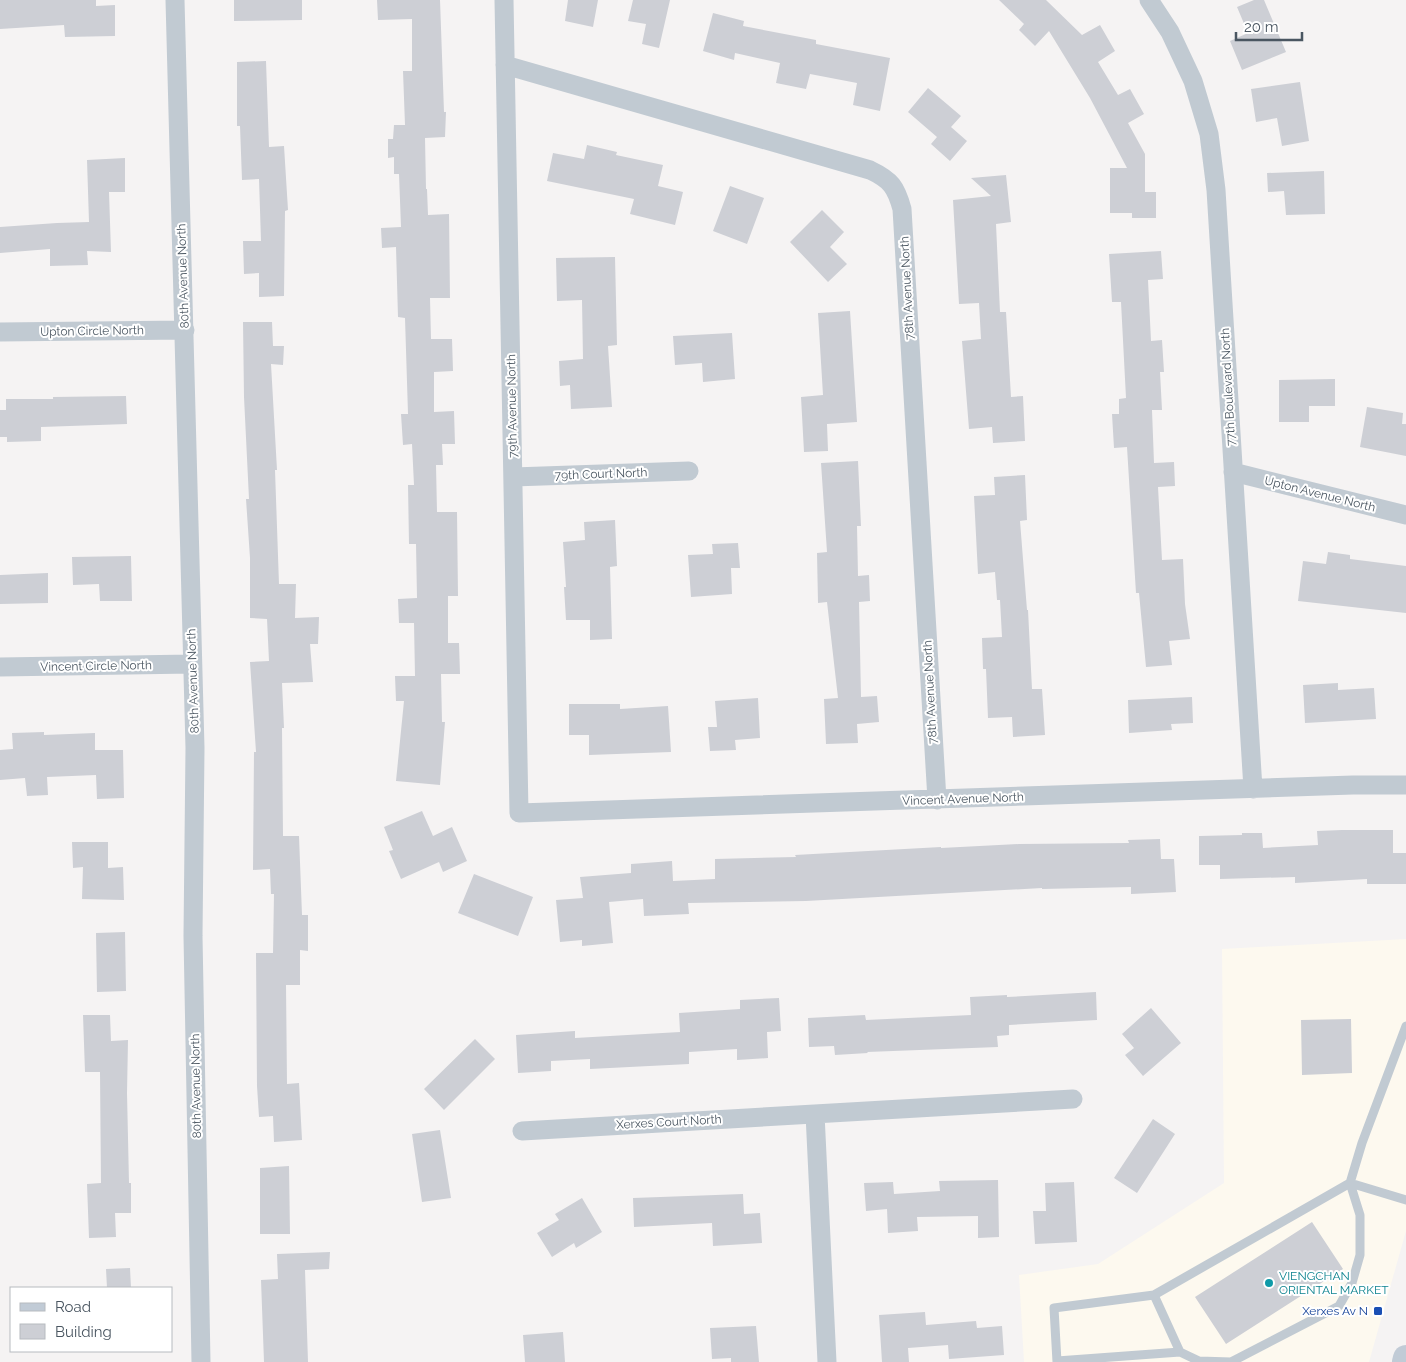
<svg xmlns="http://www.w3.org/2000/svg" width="1406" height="1362" viewBox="0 0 1406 1362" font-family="Raleway,sans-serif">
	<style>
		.commercial { fill: #fdf9ef }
		.building { fill: #cdcfd5 }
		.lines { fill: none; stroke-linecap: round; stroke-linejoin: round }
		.lane { stroke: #c1cad2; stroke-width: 9 }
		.street { stroke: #c1cad2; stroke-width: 19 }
		.secondary { stroke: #c1cbd6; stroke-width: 26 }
		.culture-dot { fill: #0f9aa8; stroke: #fff; stroke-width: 2 }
		.transit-dot { fill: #1a4fb4; stroke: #fff; stroke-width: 2 }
		.labels { text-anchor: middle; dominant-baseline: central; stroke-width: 4; stroke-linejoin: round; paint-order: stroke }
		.street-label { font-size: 12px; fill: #4a5661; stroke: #fff }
		.culture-label { font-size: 12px; fill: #0d838f; stroke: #fff; text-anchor: start }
		.transit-label { font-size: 12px; fill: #164399; stroke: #fff; text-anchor: end }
	</style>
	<rect width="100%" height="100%" fill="#f5f3f3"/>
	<path class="commercial" d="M 1406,939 L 1406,1231 L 1369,1362 L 1024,1362 L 1019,1275 L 1098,1264 L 1224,1183 L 1222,949 Z"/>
	<path class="building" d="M 0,0 L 96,0 L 96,6 L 115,5 L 115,36 L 65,37 L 64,25 L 0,29 Z
		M 234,0 L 302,0 L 302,20 L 234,21 Z
		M 377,0 L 440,0 L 444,112 L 446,112 L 445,137 L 425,138 L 426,189 L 427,189 L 428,215 L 449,214 L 450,298 L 430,298 L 431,339 L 452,339 L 453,371 L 434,372 L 434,412 L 454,411 L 455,444 L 442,444 L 443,465 L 436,465 L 437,512 L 457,512 L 458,596 L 448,596 L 448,643 L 459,643 L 460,674 L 441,674 L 442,722 L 445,722 L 440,785 L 396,781 L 404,701 L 396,701 L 395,676 L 415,676 L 414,623 L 399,623 L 398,599 L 417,598 L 416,544 L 409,544 L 408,485 L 414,485 L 412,444 L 403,445 L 401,414 L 408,414 L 405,318 L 398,317 L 396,247 L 382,248 L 381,228 L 401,227 L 399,174 L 394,174 L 394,157 L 388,158 L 388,139 L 393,139 L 394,125 L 405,125 L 403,71 L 412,71 L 412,19 L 378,20 Z
		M 568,0 L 598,0 L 593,27 L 565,21 Z
		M 633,0 L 670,0 L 659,48 L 642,44 L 646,24 L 628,21 Z
		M 999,0 L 1046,0 L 1082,35 L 1100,25 L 1115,51 L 1098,62 L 1118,95 L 1130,89 L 1144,114 L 1128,123 L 1145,154 L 1145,192 L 1156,192 L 1156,218 L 1132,218 L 1132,213 L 1110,213 L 1110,168 L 1127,168 L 1090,98 L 1049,31 L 1035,46 L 1019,30 L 1024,24 Z
		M 1254,0 L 1264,0 L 1286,52 L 1242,70 L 1230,41 L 1248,33 L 1237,7 Z
		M 713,13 L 744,21 L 743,26 L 816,40 L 816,44 L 890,58 L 880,111 L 853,105 L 857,83 L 810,74 L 806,89 L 776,83 L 780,63 L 735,53 L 734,60 L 703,51 Z
		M 266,61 L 269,147 L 284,146 L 288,210 L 285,211 L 284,296 L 259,297 L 259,273 L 244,274 L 243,241 L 261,241 L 259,179 L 242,180 L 240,126 L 237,126 L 237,62 Z
		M 1300,82 L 1309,141 L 1282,146 L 1277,118 L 1256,122 L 1251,89 Z
		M 928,88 L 961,116 L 951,127 L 967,141 L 950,161 L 931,144 L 937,137 L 908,112 Z
		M 587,145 L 617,152 L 616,155 L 663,165 L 658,186 L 683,192 L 675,225 L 630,214 L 634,199 L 547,181 L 553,153 L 584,159 Z
		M 125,158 L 125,192 L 109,192 L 111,252 L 87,251 L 88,265 L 50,266 L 50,249 L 0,253 L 0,227 L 57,223 L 89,222 L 87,160 Z
		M 1324,171 L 1325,214 L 1286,215 L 1284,191 L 1268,192 L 1267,173 Z
		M 1006,175 L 1011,222 L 996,224 L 1000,312 L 1006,312 L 1011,397 L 1023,396 L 1025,441 L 993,443 L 992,427 L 969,429 L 962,341 L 981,339 L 979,303 L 959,304 L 953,200 L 991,196 L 971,178 Z
		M 730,186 L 764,198 L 747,244 L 713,231 Z
		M 822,210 L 844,232 L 830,247 L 847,264 L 828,282 L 790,242 Z
		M 1161,251 L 1163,279 L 1148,280 L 1151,341 L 1162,340 L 1164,372 L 1160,372 L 1162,410 L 1152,410 L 1154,463 L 1174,462 L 1175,486 L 1158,487 L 1162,560 L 1183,559 L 1185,604 L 1190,639 L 1169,641 L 1172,665 L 1146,667 L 1139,593 L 1136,593 L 1127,447 L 1114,448 L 1112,414 L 1119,414 L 1119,399 L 1126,398 L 1121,302 L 1112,302 L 1109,254 Z
		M 615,257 L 617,345 L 608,346 L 612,407 L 571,409 L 570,385 L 560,386 L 559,361 L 583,359 L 582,300 L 557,301 L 556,258 Z
		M 850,311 L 857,422 L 827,424 L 828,451 L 804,452 L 801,397 L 823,395 L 818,313 Z
		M 243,322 L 272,322 L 273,346 L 284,346 L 283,365 L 271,364 L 277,470 L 275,470 L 279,584 L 296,584 L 295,618 L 319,617 L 318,644 L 310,644 L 313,682 L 282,683 L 284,728 L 282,728 L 283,836 L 299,836 L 302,915 L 308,915 L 308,951 L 300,950 L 300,985 L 286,985 L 287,1084 L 299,1083 L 302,1140 L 274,1142 L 273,1116 L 259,1117 L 257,1086 L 256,953 L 273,953 L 274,894 L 271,894 L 270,869 L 253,870 L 254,752 L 256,752 L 250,662 L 269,661 L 267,619 L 250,618 L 250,558 L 246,499 L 249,499 L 244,397 Z
		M 732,333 L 735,379 L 703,382 L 702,363 L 675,365 L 673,336 Z
		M 1335,379 L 1335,406 L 1309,406 L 1309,422 L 1279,422 L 1279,380 Z
		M 126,396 L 127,424 L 41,427 L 41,441 L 7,442 L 7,437 L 0,437 L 0,410 L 6,410 L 6,399 L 53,399 L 53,397 Z
		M 1367,407 L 1403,413 L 1402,424 L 1406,424 L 1406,456 L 1360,447 Z
		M 858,461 L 861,526 L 857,526 L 858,576 L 869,575 L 870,601 L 859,602 L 861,697 L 877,696 L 879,722 L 857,724 L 858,743 L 826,744 L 824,699 L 838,698 L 827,602 L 818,603 L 817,553 L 827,552 L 821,463 Z
		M 1025,475 L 1027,520 L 1020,521 L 1027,610 L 1028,610 L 1032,689 L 1042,689 L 1045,735 L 1013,737 L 1012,717 L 988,718 L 986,669 L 983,669 L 982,638 L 1002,637 L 1000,600 L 997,600 L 995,572 L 978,574 L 974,496 L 995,495 L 994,477 Z
		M 615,520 L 617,566 L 610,567 L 612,639 L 590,640 L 590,620 L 566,620 L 564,587 L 566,587 L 563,542 L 585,540 L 584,522 Z
		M 738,543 L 740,568 L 731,568 L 732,594 L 691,597 L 688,555 L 713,554 L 712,544 Z
		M 1328,552 L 1350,555 L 1350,559 L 1406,566 L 1406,613 L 1298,601 L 1303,561 L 1326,564 Z
		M 131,556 L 132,601 L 100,601 L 99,584 L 73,585 L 72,557 Z
		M 48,573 L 48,603 L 0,604 L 0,575 Z
		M 1338,683 L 1338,690 L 1374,688 L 1376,719 L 1305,723 L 1303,685 Z
		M 1192,697 L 1193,723 L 1171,724 L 1172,730 L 1129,733 L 1128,700 Z
		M 758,698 L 760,738 L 735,740 L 736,750 L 710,751 L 708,727 L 717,727 L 715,701 Z
		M 569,704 L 620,704 L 620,709 L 668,706 L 671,752 L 589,755 L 589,735 L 569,735 Z
		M 44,732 L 44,735 L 95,733 L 95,750 L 123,750 L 124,798 L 97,799 L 96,775 L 47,777 L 48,795 L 27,796 L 25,778 L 0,780 L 0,750 L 13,749 L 12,733 Z
		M 422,811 L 433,836 L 452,827 L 467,861 L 443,872 L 439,862 L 401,879 L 389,851 L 393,850 L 384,827 Z
		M 1342,830 L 1393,830 L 1393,853 L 1406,853 L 1406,884 L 1367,884 L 1367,879 L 1295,883 L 1295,877 L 1220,879 L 1220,865 L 1199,865 L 1199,836 L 1242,835 L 1242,833 L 1262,833 L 1263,848 L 1318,845 L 1317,831 Z
		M 1160,839 L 1161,859 L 1174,859 L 1176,892 L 1131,894 L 1131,887 L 1042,889 L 1042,888 L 806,901 L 688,903 L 689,914 L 644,916 L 643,899 L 609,902 L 613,943 L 582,946 L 582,940 L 560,942 L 556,900 L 583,898 L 580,877 L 631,873 L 631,864 L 672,861 L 673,881 L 715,879 L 715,859 L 796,857 L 795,855 L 941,847 L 941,848 L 1019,844 L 1129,843 L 1128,840 Z
		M 72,842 L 108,842 L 108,868 L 123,867 L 124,900 L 82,899 L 83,867 L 73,868 Z
		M 474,874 L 533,897 L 518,936 L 458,913 Z
		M 125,932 L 126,991 L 97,992 L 96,933 Z
		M 1096,992 L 1097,1020 L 1009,1025 L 1009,1035 L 997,1036 L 998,1047 L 867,1052 L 868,1053 L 835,1055 L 834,1046 L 809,1047 L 808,1018 L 865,1015 L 866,1020 L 971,1015 L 970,997 L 1007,995 L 1007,997 Z
		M 779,998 L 781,1031 L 767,1032 L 768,1058 L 737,1060 L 737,1049 L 689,1052 L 689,1064 L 590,1069 L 590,1059 L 551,1061 L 551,1071 L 518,1073 L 516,1035 L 575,1031 L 575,1038 L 680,1032 L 679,1013 L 740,1009 L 740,1000 Z
		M 1151,1008 L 1181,1043 L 1143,1076 L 1125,1055 L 1134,1048 L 1122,1034 Z
		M 83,1015 L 110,1015 L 111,1041 L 128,1040 L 127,1093 L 129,1183 L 131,1183 L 131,1213 L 115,1213 L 116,1237 L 89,1238 L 87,1184 L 101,1183 L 100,1072 L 85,1072 Z
		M 1351,1019 L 1352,1073 L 1302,1075 L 1301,1020 Z
		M 475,1039 L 495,1059 L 444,1110 L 424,1089 Z
		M 1153,1119 L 1175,1134 L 1137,1193 L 1114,1178 Z
		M 440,1130 L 451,1198 L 422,1202 L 412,1134 Z
		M 289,1166 L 290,1234 L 260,1234 L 260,1168 Z
		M 998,1180 L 999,1237 L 978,1238 L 978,1216 L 917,1217 L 918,1231 L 888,1233 L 887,1209 L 866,1211 L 864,1183 L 893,1182 L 894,1194 L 940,1191 L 939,1181 Z
		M 1074,1182 L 1077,1242 L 1035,1244 L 1033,1211 L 1046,1211 L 1045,1183 Z
		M 743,1194 L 744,1214 L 760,1213 L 762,1243 L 713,1246 L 712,1223 L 634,1227 L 633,1198 Z
		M 582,1198 L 602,1232 L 576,1248 L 574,1243 L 552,1257 L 537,1233 L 559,1220 L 555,1214 Z
		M 1312,1222 L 1343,1269 L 1226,1344 L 1195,1297 Z
		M 330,1252 L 329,1269 L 305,1270 L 308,1362 L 264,1362 L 261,1280 L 278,1279 L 277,1254 Z
		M 130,1268 L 131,1288 L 107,1288 L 106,1269 Z
		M 925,1312 L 926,1325 L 976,1321 L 977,1328 L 1002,1326 L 1004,1355 L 949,1359 L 948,1345 L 908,1348 L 909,1362 L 882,1362 L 879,1315 Z
		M 756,1326 L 759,1362 L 731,1362 L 731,1358 L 712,1359 L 710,1328 Z
		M 563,1332 L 565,1362 L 525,1362 L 523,1335 Z"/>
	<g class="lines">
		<path class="lane" d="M 1406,1026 L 1362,1143 L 1350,1183 L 1406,1200
			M 1154,1295 L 1180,1352
			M 1057,1361 L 1180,1352 L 1199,1361 L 1231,1362 L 1339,1306 L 1352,1283 L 1360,1255 L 1360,1215 L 1350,1183 L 1154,1295 L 1054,1308 L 1057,1362"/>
		<path class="street" d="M 175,0 L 195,748 L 193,936 L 201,1362
			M 504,0 L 519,813 L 1353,785 L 1406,785
			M 1149,0 L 1170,32 L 1193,81 L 1209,134 L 1216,190 L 1253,789
			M 505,65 L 870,170 C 891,180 896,187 902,209 L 937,800
			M 0,332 L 185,330
			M 1233,472 L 1406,515
			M 513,477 L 689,471
			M 0,667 L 192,664
			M 815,1114 L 827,1362
			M 522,1131 L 1073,1099"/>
		<path class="secondary" d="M 1405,1362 L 1406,1358"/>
	</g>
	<circle class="culture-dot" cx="1269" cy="1283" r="5"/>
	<rect class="transit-dot" x="1373" y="1306" width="10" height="10" rx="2.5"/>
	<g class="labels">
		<g class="street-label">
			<text transform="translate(183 276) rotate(-92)">80th Avenue North</text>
			<text transform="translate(907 288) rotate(-93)">78th Avenue North</text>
			<text transform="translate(92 331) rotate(-1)">Upton Circle North</text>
			<text transform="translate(1228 387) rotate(-93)">77th Boulevard North</text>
			<text transform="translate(512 406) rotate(-91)">79th Avenue North</text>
			<text transform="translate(601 474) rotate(-2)">79th Court North</text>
			<text transform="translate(1320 494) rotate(14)">Upton Avenue North</text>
			<text transform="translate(96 666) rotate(-1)">Vincent Circle North</text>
			<text transform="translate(193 681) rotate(-92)">80th Avenue North</text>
			<text transform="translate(930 692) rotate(-93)">78th Avenue North</text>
			<text transform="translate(963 799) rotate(-2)">Vincent Avenue North</text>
			<text transform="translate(196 1086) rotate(-91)">80th Avenue North</text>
			<text transform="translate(669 1122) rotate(-3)">Xerxes Court North</text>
		</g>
		<g class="culture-label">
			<text x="1279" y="1276">VIENGCHAN<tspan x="1279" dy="14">ORIENTAL MARKET</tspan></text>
		</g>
		<g class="transit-label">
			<text x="1368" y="1311">Xerxes Av N</text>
		</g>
	</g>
	<rect x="10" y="1287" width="162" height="65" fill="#ffffff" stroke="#b7bbc0"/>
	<rect x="20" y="1303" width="25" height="8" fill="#c1cbd6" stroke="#b7bbc0"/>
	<text x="55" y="1312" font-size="15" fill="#4a5661">Road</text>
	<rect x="20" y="1324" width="25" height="15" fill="#cdcfd5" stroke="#b7bbc0"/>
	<text x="55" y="1337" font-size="15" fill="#4a5661">Building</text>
	<path d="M1236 32v8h66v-8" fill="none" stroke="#4a5661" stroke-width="2.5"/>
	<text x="1244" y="32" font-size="15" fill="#4a5661" stroke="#ffffff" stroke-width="4" paint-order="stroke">20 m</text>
</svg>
